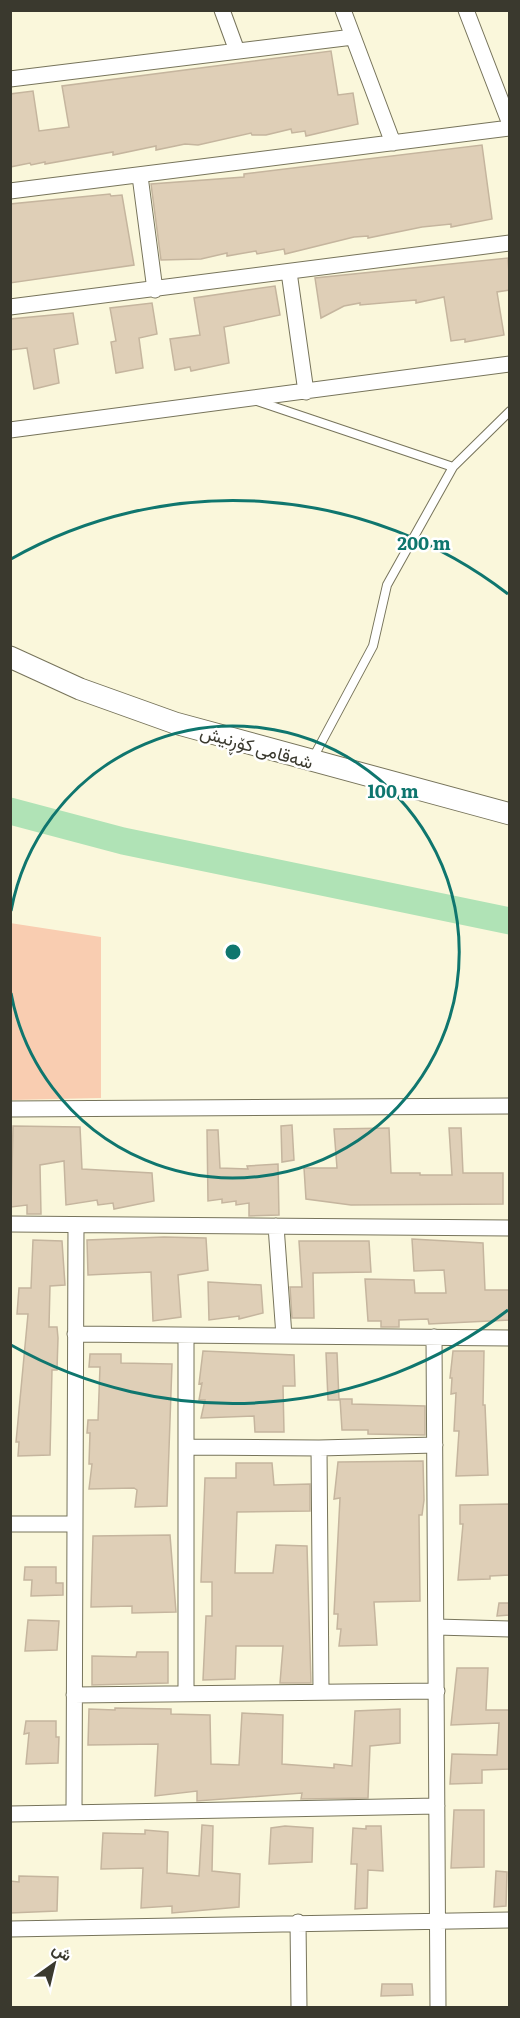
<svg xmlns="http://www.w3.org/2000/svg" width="520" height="2018" viewBox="0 0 520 2018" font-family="Literata,Vazirmatn,serif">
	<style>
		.green { fill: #f9cdb1 }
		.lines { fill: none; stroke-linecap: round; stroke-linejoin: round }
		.river { stroke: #b0e3b6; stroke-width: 27 }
		.building { fill: #dfcfb7; stroke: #c5b59e; stroke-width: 1.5 }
		.lane-casing { stroke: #77745b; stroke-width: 10 }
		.street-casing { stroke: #77745b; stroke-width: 17 }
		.secondary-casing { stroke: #77745b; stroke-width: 23 }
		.lane { stroke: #fff; stroke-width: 8 }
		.street { stroke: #fff; stroke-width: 15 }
		.secondary { stroke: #fff; stroke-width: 21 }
		.ring { fill: none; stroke: #0f766e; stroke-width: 3 }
		.labels { text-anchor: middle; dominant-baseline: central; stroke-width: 5; stroke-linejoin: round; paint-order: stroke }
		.street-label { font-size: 18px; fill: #3a392e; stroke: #fff }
		.centre { fill: #0f766e; stroke: #fff; stroke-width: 3 }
		.ring-label { font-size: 18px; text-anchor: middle; font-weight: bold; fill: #0f766e; stroke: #fff; stroke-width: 5; stroke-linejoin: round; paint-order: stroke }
	</style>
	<rect width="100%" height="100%" fill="#faf7db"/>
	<path class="green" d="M 10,923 L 101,937 L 101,1098 L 11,1100 Z"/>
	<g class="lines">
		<path class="river" d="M 10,811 L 123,841 L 510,921"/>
	</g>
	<path class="building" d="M 331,51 L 338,95 L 353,93 L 358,124 L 306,136 L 305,131 L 292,133 L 291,129 L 266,135 L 252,135 L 251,133 L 198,145 L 185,144 L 156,150 L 156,146 L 113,155 L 113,152 L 45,164 L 45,162 L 31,165 L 30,163 L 10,167 L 10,94 L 33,91 L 39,131 L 69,127 L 62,86 Z
		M 482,145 L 492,219 L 451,227 L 451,224 L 422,227 L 368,238 L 368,236 L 354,237 L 285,254 L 284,249 L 257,254 L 256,251 L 227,256 L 227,253 L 201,259 L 161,260 L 151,184 L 244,177 L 244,174 Z
		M 110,194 L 111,196 L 122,195 L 134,265 L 10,283 L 10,204 Z
		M 508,258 L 510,290 L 497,292 L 504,335 L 465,342 L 465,339 L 451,341 L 444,297 L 416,303 L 416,300 L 360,305 L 360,303 L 344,306 L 321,318 L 315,278 Z
		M 275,286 L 280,315 L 224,327 L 229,363 L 191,371 L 190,367 L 175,370 L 170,339 L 200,335 L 194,298 Z
		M 152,303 L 157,334 L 139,338 L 143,368 L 116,373 L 111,342 L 116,341 L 110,308 Z
		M 73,313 L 78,344 L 54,349 L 59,383 L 34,389 L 27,348 L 10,350 L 10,319 Z
		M 292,1125 L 294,1160 L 282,1162 L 281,1126 Z
		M 13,1126 L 80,1127 L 82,1169 L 152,1173 L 154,1201 L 114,1209 L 113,1203 L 98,1205 L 97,1200 L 66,1205 L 64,1161 L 40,1165 L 41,1214 L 27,1214 L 27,1205 L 11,1207 Z
		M 389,1128 L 391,1173 L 420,1173 L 420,1175 L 452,1175 L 449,1128 L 461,1128 L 463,1173 L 503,1173 L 503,1204 L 351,1205 L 306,1199 L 304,1168 L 337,1168 L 334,1129 Z
		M 207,1130 L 218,1130 L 220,1168 L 248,1169 L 247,1166 L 278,1164 L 279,1215 L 249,1216 L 249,1203 L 236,1205 L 236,1201 L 222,1203 L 222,1199 L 208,1201 Z
		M 164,1237 L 206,1238 L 208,1270 L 178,1275 L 181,1317 L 153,1321 L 151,1272 L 88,1275 L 87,1240 Z
		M 412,1239 L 483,1243 L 485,1290 L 510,1290 L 510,1320 L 429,1324 L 428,1319 L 399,1320 L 399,1327 L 381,1327 L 381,1321 L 368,1321 L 365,1279 L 414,1280 L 415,1293 L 446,1293 L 444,1270 L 414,1271 Z
		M 33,1240 L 62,1241 L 65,1285 L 50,1286 L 49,1327 L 57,1327 L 58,1338 L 57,1370 L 52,1370 L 50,1455 L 18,1456 L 19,1442 L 16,1442 L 28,1314 L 17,1314 L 19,1288 L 31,1288 Z
		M 299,1241 L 369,1241 L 371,1272 L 313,1273 L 314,1318 L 292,1318 L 290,1287 L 302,1287 Z
		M 208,1282 L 261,1285 L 263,1313 L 239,1319 L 239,1316 L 209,1320 Z
		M 203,1351 L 294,1355 L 295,1386 L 283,1386 L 284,1432 L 255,1432 L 254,1416 L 201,1418 L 205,1400 L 199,1400 L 202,1383 L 199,1384 Z
		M 453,1351 L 484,1351 L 483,1405 L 485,1405 L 488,1475 L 456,1476 L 459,1431 L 454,1431 L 456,1393 L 451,1394 L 452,1378 L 450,1378 Z
		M 326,1353 L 337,1353 L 339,1400 L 328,1400 Z
		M 90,1354 L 121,1354 L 121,1363 L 172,1364 L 167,1506 L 135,1507 L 137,1490 L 134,1488 L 89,1489 L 92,1464 L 89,1464 L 90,1433 L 87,1433 L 88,1420 L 98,1420 L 100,1367 L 89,1367 Z
		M 340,1399 L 352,1399 L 352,1404 L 425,1406 L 425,1435 L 368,1434 L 368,1430 L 342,1430 Z
		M 423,1461 L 424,1500 L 422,1515 L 419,1515 L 420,1601 L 374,1602 L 377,1645 L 339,1646 L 341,1629 L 337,1629 L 338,1614 L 334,1614 L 340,1498 L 334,1499 L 338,1462 Z
		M 236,1463 L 272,1463 L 274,1485 L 310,1484 L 310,1511 L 237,1512 L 235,1573 L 273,1573 L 276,1545 L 307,1546 L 311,1683 L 280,1683 L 283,1646 L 236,1646 L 235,1679 L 203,1680 L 206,1616 L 212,1616 L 212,1582 L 201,1582 L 205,1478 L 236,1478 Z
		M 510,1504 L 510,1575 L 490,1576 L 490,1579 L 458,1580 L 463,1524 L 460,1524 L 460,1505 Z
		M 170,1535 L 176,1612 L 132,1613 L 132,1606 L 91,1607 L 93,1536 Z
		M 25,1567 L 56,1567 L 56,1583 L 63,1583 L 63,1595 L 31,1596 L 32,1580 L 24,1580 Z
		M 499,1603 L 510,1603 L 510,1615 L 497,1616 Z
		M 28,1620 L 59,1621 L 57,1650 L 25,1651 Z
		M 137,1652 L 168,1652 L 168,1683 L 92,1685 L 92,1656 L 136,1657 Z
		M 457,1668 L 488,1668 L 486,1710 L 510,1710 L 510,1769 L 482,1770 L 482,1783 L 450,1784 L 452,1754 L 497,1755 L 499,1723 L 451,1725 Z
		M 115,1708 L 171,1709 L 171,1714 L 210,1715 L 211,1764 L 239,1765 L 242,1713 L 283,1715 L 282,1764 L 334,1768 L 334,1764 L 352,1766 L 355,1711 L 400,1709 L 400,1743 L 370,1746 L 368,1798 L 301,1799 L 302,1793 L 197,1801 L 197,1791 L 155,1796 L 158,1744 L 88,1745 L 89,1709 L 115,1710 Z
		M 26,1721 L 56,1721 L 56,1737 L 59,1737 L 58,1763 L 26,1764 L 29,1733 L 24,1734 Z
		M 454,1810 L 484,1810 L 484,1867 L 451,1868 Z
		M 202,1825 L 213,1826 L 212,1871 L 240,1874 L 239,1907 L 172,1913 L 172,1906 L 141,1908 L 143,1868 L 101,1869 L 103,1833 L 145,1834 L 145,1830 L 168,1832 L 167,1873 L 199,1876 Z
		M 285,1826 L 313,1828 L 312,1862 L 269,1864 L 271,1828 Z
		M 366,1826 L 381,1826 L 383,1871 L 368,1870 L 367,1908 L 355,1909 L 357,1864 L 351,1864 L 353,1828 L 366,1829 Z
		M 496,1871 L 507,1872 L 506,1906 L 494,1907 Z
		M 19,1876 L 58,1877 L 57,1911 L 10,1913 L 10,1881 L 19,1882 Z
		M 382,1984 L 412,1984 L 413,1995 L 381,1996 Z"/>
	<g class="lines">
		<defs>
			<path id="lane" d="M 257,401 L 453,467
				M 313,758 L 373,646 L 387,585 L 453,467 L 510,411"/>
			<path id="street" d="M 222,10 L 237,51
				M 343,10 L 393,143
				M 466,10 L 510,124
				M 10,79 L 353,37
				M 140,176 L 155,290
				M 10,191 L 510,128
				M 289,272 L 306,392
				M 10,307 L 510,243
				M 10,430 L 510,364
				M 10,1109 L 510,1106
				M 10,1224 L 510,1228
				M 276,1226 L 284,1336
				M 75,1334 L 510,1338
				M 186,1336 L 186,1693
				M 434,1337 L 438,2008
				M 187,1447 L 319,1448 L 435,1445
				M 319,1448 L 321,1692
				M 10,1524 L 75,1524
				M 436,1627 L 510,1629
				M 74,1695 L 437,1691
				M 74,1813 L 76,1225
				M 10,1814 L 437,1806
				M 298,1922 L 299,2008
				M 10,1929 L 510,1920"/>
			<path id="secondary" d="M 10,657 L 80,689 L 175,723 L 510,814"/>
		</defs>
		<use href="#lane" class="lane-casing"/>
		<use href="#street" class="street-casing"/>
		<use href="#secondary" class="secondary-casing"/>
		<use href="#lane" class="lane"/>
		<use href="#street" class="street"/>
		<use href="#secondary" class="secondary"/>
	</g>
	<g class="ring">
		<path d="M11 911A226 226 0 1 1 11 993"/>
		<path d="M508 1310A451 451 0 0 1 11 1345M11 559A451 451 0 0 1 508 594"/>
	</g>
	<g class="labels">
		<g class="street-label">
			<text transform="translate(257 746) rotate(16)">شەقامی کۆڕنیش</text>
		</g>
	</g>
	<circle cx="233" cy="952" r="9" class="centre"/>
	<g class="ring-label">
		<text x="424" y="550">200 m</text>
		<text x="393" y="798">100 m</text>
	</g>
	<rect width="520" height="2018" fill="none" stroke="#3a392e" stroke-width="24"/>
	<g transform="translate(54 1964) rotate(34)" stroke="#ffffff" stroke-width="4.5" paint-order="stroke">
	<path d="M0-4.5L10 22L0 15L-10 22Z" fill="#3a392e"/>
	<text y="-9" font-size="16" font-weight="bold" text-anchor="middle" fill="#3a392e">ش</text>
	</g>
</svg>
